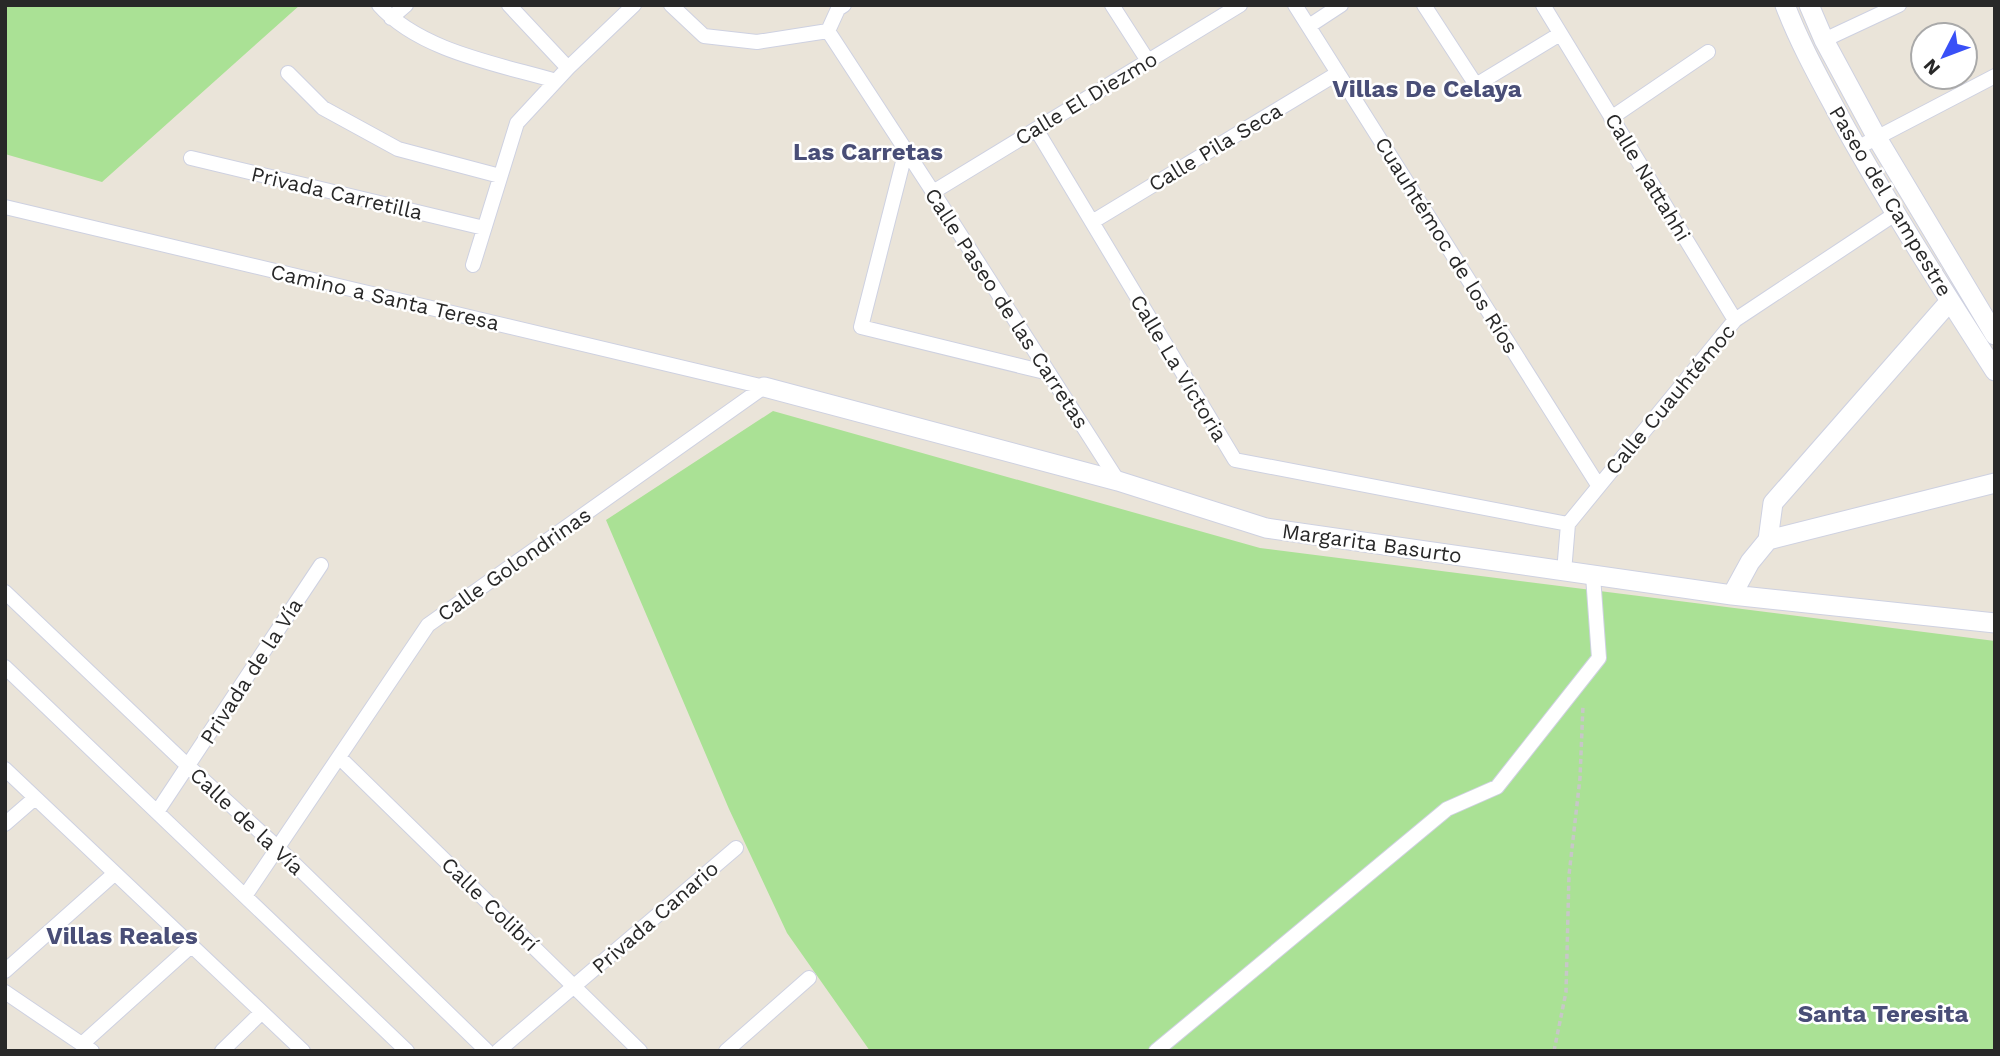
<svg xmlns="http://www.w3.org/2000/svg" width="2000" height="1056" viewBox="0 0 2000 1056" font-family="'Work Sans',sans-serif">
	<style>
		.green { fill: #aae195 }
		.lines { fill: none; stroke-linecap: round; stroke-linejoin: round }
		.street-casing { stroke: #ced1e1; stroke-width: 16 }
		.secondary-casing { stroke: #ced1e1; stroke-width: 21 }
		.path { stroke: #c7c7c7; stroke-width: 3.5; stroke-dasharray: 5 3.5; stroke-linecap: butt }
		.street { stroke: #fff; stroke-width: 14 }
		.secondary { stroke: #fff; stroke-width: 19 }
		.labels { text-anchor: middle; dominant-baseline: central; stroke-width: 5; stroke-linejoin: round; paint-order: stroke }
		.street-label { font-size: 21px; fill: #282828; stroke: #fff }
		.quarter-label { font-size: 24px; font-weight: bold; fill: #494e77; stroke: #fff }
	</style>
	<rect width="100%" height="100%" fill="#eae4d9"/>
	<path class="green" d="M 5,5 L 300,5 L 102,182 L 5,154 Z
		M 773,411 L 1260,548 L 1995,641 L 1995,1051 L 870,1051 L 787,933 L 729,809 L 606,520 Z"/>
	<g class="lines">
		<defs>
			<path id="street" d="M 379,5 C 420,51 498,64 556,81
				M 509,5 L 568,68
				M 671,5 L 704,36 L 757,42 L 828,31 L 933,192 L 1118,481
				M 1112,5 L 1148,61
				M 1295,5 L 1598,485
				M 1424,5 L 1476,85 L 1560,34
				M 1543,5 L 1735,320
				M 391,18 L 406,5
				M 1309,26 L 1341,5
				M 828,31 L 838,9 L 844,5
				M 1824,40 L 1899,5
				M 288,73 L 323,108 L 398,149 L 500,176
				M 1611,118 L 1708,52
				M 1036,129 L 1235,460 L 1568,524
				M 1857,148 L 1995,76
				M 906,150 L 861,327 L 1049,373
				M 191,158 L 484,228
				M 933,192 L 1240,5
				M 5,207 L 764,387
				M 1092,222 L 1338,73
				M 473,265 L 517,123 L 568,68 L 634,5
				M 1564,572 L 1568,524 L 1735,320 L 1895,214
				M 5,592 L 188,766 L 278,848 L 487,1051
				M 5,667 L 407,1051
				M 339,757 L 640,1051
				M 5,769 L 303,1051
				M 157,812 L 321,565
				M 5,824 L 35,798
				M 245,896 L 428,625 L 764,387
				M 5,971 L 114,874
				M 5,992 L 92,1051
				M 82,1044 L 191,946
				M 222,1051 L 261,1013
				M 498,1051 L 736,848
				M 726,1051 L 809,978
				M 1156,1051 L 1447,809 L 1497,787 L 1599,658 L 1593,576"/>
			<path id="secondary" d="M 1785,5 C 1801,47 1823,85 1844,125 C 1891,209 1943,290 1995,371
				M 1809,5 L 1824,40 L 1877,138 L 1995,335
				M 764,387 L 1118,481 L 1266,528 L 1732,595 L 1995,623
				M 1768,540 L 1773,503 L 1950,301
				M 1732,595 L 1750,562 L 1768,540 L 1995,483"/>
		</defs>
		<use href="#street" class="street-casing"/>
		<use href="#secondary" class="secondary-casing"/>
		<path class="path" d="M 1554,1051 L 1566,992 L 1569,875 L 1580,778 L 1583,705"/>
		<use href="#street" class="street"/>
		<use href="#secondary" class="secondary"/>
	</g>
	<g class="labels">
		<g class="street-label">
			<text transform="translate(1086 98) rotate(-31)">Calle El Diezmo</text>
			<text transform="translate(1215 147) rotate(-31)">Calle Pila Seca</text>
			<text transform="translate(1648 177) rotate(59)">Calle Nattahhi</text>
			<text transform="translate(337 193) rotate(13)">Privada Carretilla</text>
			<text transform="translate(1891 201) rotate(59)">Paseo del Campestre</text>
			<text transform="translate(1447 245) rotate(58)">Cuauhtémoc de los Ríos</text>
			<text transform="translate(385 297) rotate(13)">Camino a Santa Teresa</text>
			<text transform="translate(1007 308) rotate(57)">Calle Paseo de las Carretas</text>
			<text transform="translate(1179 368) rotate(59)">Calle La Victoria</text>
			<text transform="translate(1670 399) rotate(-50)">Calle Cuauhtémoc</text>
			<text transform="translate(1372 543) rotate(8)">Margarita Basurto</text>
			<text transform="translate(514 564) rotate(-35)">Calle Golondrinas</text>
			<text transform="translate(251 671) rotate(-57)">Privada de la Vía</text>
			<text transform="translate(247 821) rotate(43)">Calle de la Vía</text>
			<text transform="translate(490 904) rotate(44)">Calle Colibrí</text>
			<text transform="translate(655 917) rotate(-41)">Privada Canario</text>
		</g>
		<g class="quarter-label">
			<text x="1427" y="89">Villas De Celaya</text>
			<text x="868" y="152">Las Carretas</text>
			<text x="122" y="936">Villas Reales</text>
			<text x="1883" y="1014">Santa Teresita</text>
		</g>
	</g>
	<rect width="2000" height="1056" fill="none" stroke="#282828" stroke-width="14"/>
	<g transform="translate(1944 56) rotate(228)"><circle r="33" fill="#ffffff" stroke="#a9a9a9" stroke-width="2"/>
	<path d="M0-5L12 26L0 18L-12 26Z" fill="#3950f7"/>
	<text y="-10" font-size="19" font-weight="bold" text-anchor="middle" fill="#282828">N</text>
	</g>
</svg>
